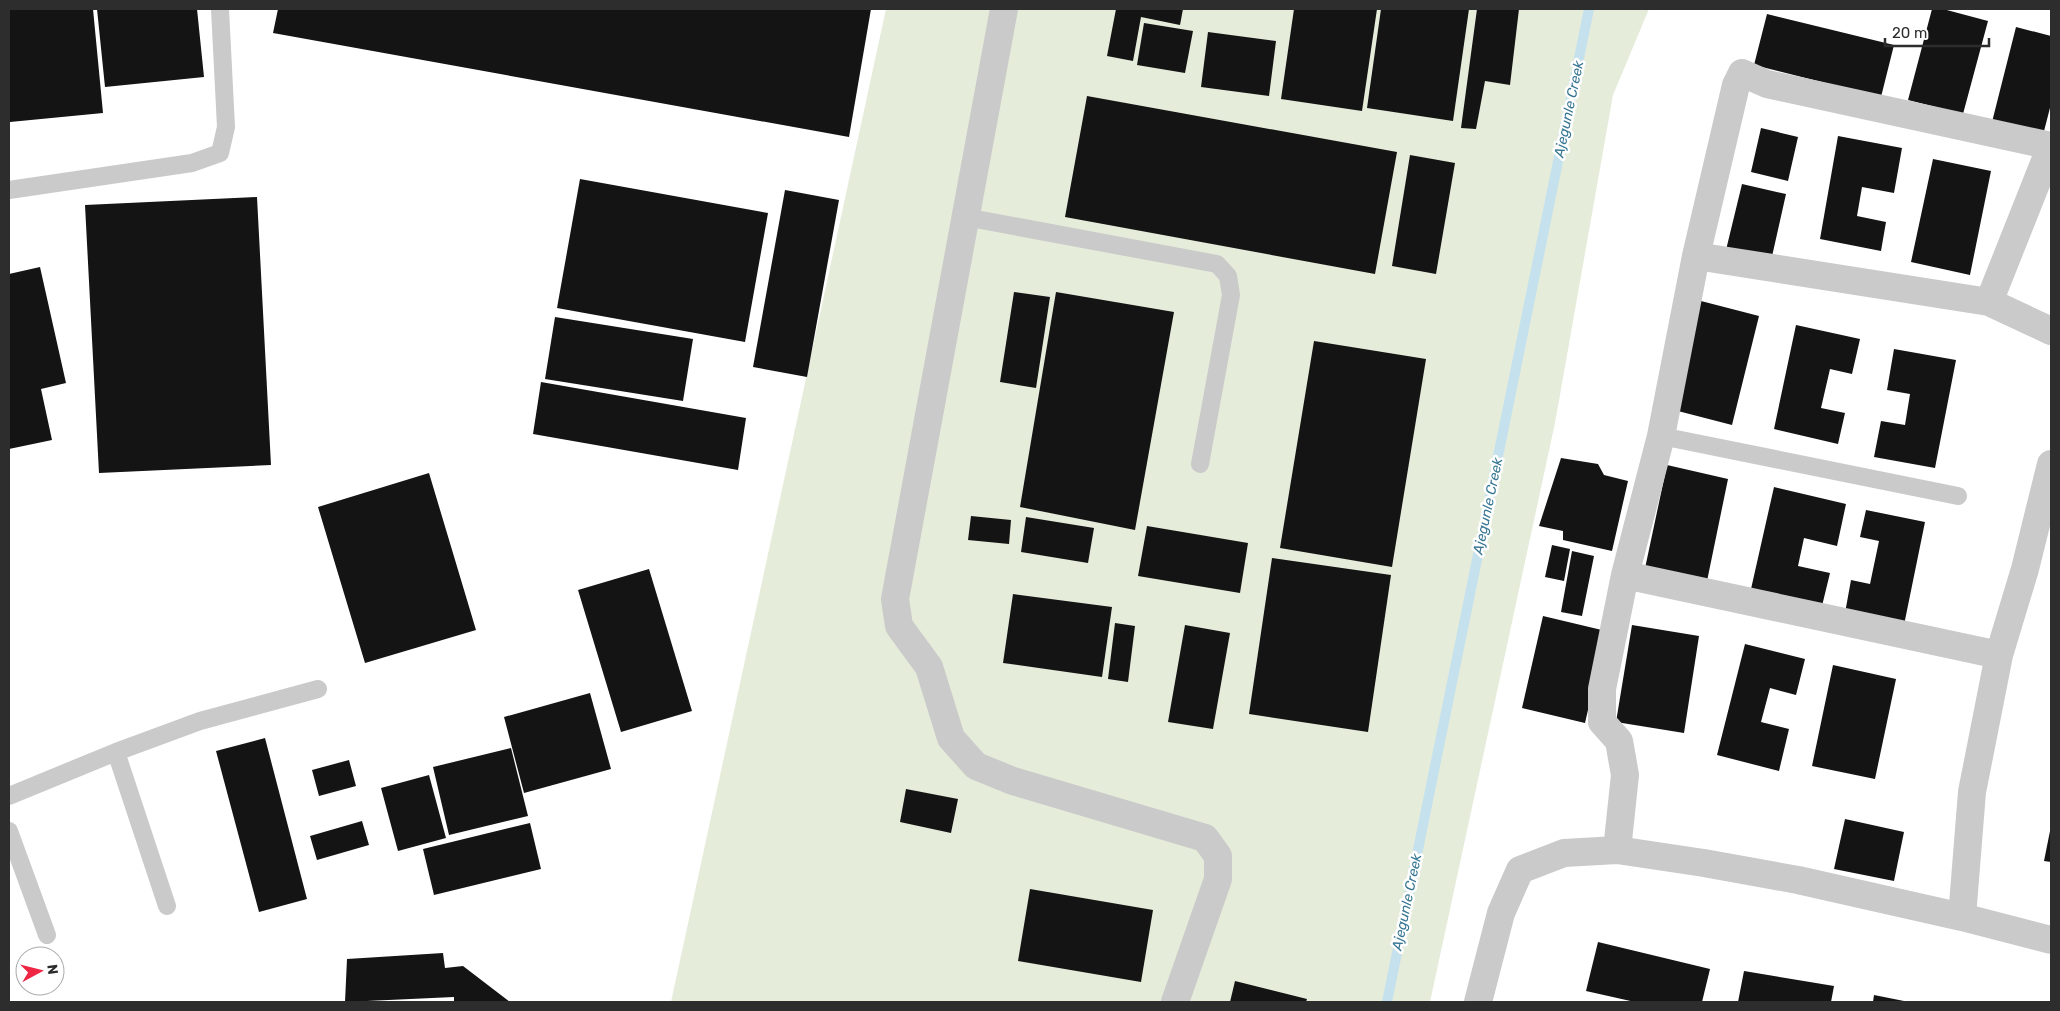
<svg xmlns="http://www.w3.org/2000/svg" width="2060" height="1011" viewBox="0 0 2060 1011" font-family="Rubik,sans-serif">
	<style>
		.green { fill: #e5ecda }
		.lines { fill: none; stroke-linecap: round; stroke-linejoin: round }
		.stream { stroke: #c5e1ed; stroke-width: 10 }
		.building { fill: #141414 }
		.service { stroke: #cacaca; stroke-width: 18 }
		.minor { stroke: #cacaca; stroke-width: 28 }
		.labels { text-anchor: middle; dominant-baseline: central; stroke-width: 5; stroke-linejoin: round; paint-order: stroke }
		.water-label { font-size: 14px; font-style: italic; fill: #377794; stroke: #fff }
	</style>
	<rect width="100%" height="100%" fill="#fff"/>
	<path class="green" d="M 886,9 L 1649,9 L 1613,95 L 1555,423 L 1430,1002 L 671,1002 Z"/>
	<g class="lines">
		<path class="stream" d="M 1387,1002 L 1589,9"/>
	</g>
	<path class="building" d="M 9,9 L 93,9 L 103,113 L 10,122 Z
		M 97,9 L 197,9 L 204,77 L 105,87 Z
		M 278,9 L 871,9 L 849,137 L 273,33 Z
		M 1116,9 L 1183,9 L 1180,25 L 1141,17 L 1133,61 L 1107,56 Z
		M 1294,9 L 1377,9 L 1362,111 L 1281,99 Z
		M 1381,9 L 1469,9 L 1453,121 L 1367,108 Z
		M 1477,9 L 1519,9 L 1510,85 L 1485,81 L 1476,129 L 1461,128 Z
		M 1932,9 L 1943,9 L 1988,21 L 1963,114 L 1908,100 Z
		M 1767,14 L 1894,45 L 1881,97 L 1754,65 Z
		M 1144,23 L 1193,31 L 1185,73 L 1137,65 Z
		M 2016,27 L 2051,36 L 2051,104 L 2043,135 L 1992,122 Z
		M 1208,32 L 1276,41 L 1269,96 L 1201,87 Z
		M 1087,96 L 1397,152 L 1375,274 L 1065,217 Z
		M 1761,128 L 1798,137 L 1788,181 L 1751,172 Z
		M 1838,136 L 1902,148 L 1894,193 L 1862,187 L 1857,216 L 1886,222 L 1881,251 L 1820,239 Z
		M 1410,155 L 1455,163 L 1436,274 L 1392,266 Z
		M 1933,159 L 1991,171 L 1970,275 L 1911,262 Z
		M 580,179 L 768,213 L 745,342 L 557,308 Z
		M 1742,184 L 1786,194 L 1771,261 L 1726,250 Z
		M 785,190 L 839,200 L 807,377 L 753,367 Z
		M 257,197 L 271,465 L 99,473 L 85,205 Z
		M 40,267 L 66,383 L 41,389 L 52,440 L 9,449 L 9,274 Z
		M 1014,292 L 1050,297 L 1036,388 L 1000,382 Z
		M 1056,292 L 1174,312 L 1135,530 L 1020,507 Z
		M 1701,301 L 1759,316 L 1732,425 L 1674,410 Z
		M 555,317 L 693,339 L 683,401 L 545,379 Z
		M 1796,325 L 1860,339 L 1852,374 L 1830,369 L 1821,408 L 1845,413 L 1838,444 L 1774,429 Z
		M 1314,341 L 1426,359 L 1392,567 L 1280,548 Z
		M 1894,349 L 1956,360 L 1935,468 L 1874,457 L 1881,421 L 1905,425 L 1910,394 L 1887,390 Z
		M 541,382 L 746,418 L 738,470 L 533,434 Z
		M 1561,458 L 1598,464 L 1604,475 L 1628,481 L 1612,551 L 1563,540 L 1563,531 L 1539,526 Z
		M 1667,465 L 1728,479 L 1706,586 L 1644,573 Z
		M 429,473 L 476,630 L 365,663 L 318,507 Z
		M 1774,487 L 1846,504 L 1837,546 L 1804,538 L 1798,566 L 1830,573 L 1822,606 L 1751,589 Z
		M 1866,510 L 1925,522 L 1904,625 L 1845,613 L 1851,580 L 1870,584 L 1879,541 L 1860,537 Z
		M 971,516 L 1011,520 L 1009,544 L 968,540 Z
		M 1026,517 L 1094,528 L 1088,563 L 1021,552 Z
		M 1147,526 L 1248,543 L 1240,593 L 1138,576 Z
		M 1552,545 L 1570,549 L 1564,581 L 1545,577 Z
		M 1572,551 L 1594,556 L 1582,616 L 1561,612 Z
		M 1272,558 L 1391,575 L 1368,732 L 1249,714 Z
		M 649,569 L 692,711 L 621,732 L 578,590 Z
		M 1013,594 L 1112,607 L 1102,677 L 1003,663 Z
		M 1543,616 L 1606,631 L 1585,723 L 1522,708 Z
		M 1115,623 L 1135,626 L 1128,682 L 1108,679 Z
		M 1185,625 L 1230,633 L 1213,729 L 1168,722 Z
		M 1632,625 L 1699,636 L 1684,733 L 1616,722 Z
		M 1745,644 L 1805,659 L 1796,695 L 1770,688 L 1761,722 L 1789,729 L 1779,771 L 1717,755 Z
		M 1833,665 L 1896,679 L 1875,779 L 1812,766 Z
		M 590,693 L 611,769 L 524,793 L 504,717 Z
		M 265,738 L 307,899 L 259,912 L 216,751 Z
		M 511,748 L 528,816 L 449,835 L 433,767 Z
		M 349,760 L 356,786 L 319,796 L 312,770 Z
		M 429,775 L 446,838 L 398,851 L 381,788 Z
		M 906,789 L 958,799 L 951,833 L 900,822 Z
		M 1845,819 L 1904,832 L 1894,881 L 1834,869 Z
		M 362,821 L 369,845 L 317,860 L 310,836 Z
		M 530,823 L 541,869 L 434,895 L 423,849 Z
		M 2050,831 L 2051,831 L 2051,862 L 2044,861 Z
		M 1030,889 L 1153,910 L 1141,982 L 1018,961 Z
		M 1598,942 L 1710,969 L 1702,1002 L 1635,1002 L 1586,991 Z
		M 443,953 L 445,968 L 463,966 L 510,1002 L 454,1002 L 454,997 L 345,1002 L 347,959 Z
		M 1744,971 L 1834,986 L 1831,1002 L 1738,1002 Z
		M 1235,981 L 1307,999 L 1306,1002 L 1230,1002 Z
		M 1874,995 L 1904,1001 L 1904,1002 L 1873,1002 Z"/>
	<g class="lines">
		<path class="service" d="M 9,190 L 192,163 L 220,153 L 226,127 L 220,9
			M 965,217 L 1217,264 L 1228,276 L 1231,295 L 1200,464
			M 1661,436 L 1958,496
			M 116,752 L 167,906
			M 9,796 L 116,752 L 200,721 L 318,689
			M 9,831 L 47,935"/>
		<path class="minor" d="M 1004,9 L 895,599 L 899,626 L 929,667 L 951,738 L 976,766 L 1013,781 L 1205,838 L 1218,856 L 1218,879 L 1175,1002
			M 1696,256 L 1989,302 L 2051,331
			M 2051,464 L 2025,569 L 1999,655 L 1972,792 L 1962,917 L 2051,940
			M 1625,575 L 1999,655
			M 1617,850 L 1625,775 L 1619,741 L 1602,722 L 1602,689 L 1625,575 L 1661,436 L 1696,256 L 1736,85 L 1742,73 L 1767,84 L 2051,146 L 1989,302
			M 1478,1002 L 1501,913 L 1520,870 L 1564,853 L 1617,850 L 1704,863 L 1798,880 L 1962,917"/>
	</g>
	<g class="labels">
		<g class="water-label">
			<text transform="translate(1569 109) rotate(-78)">Ajegunle Creek</text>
			<text transform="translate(1488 506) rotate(-78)">Ajegunle Creek</text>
			<text transform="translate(1407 902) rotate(-78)">Ajegunle Creek</text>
		</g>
	</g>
	<rect width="2060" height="1011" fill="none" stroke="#2d2d2d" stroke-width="20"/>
	<g transform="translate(40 971) rotate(83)"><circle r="24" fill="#ffffff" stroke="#ababab"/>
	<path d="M0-4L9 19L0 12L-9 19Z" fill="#ef2544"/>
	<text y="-8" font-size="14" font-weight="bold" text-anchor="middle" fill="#2d2d2d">N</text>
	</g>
	<path d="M1885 38v8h104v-8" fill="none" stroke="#2d2d2d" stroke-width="2.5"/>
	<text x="1892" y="38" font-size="15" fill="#2d2d2d" stroke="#ffffff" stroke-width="4" paint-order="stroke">20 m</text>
</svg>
